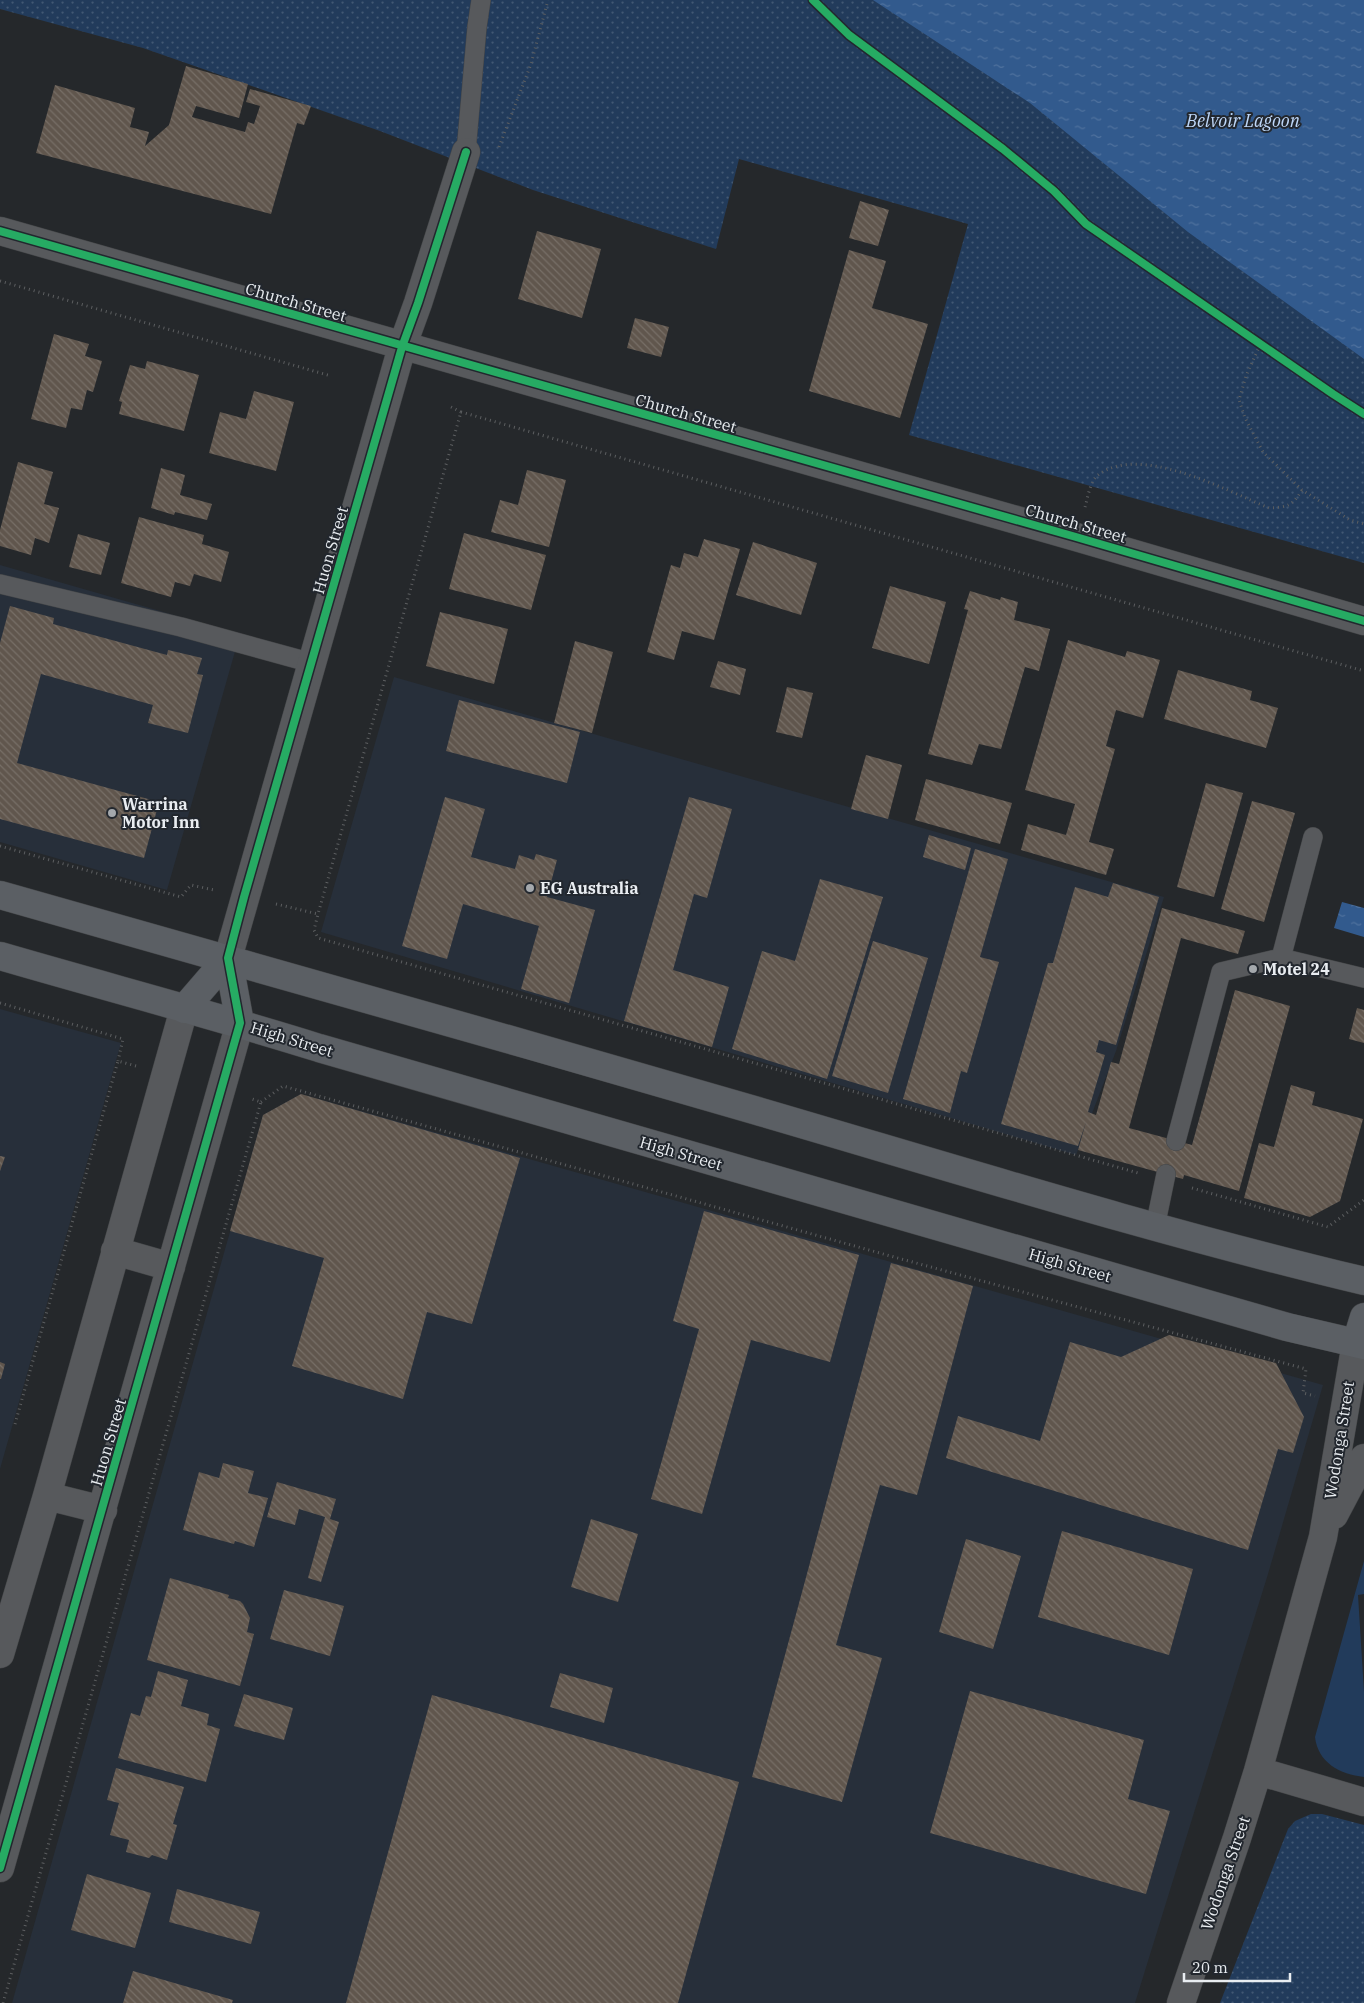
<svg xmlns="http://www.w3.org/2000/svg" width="1364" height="2003" viewBox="0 0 1364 2003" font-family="'IBM Plex Serif',serif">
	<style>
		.built { fill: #272f3a }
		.grass { fill: #223b5b }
		.park { fill: url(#park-dots) }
		.water { fill: url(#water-ripples) }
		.building { fill: url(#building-back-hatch) }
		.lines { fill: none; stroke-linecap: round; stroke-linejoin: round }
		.lane-casing { stroke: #434547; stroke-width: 20 }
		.street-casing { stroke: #434547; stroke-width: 29 }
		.secondary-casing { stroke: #434547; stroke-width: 29 }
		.path { stroke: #5d5f61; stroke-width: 3; stroke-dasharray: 1 4; stroke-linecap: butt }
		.lane { stroke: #57595c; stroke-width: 19 }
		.street { stroke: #57595c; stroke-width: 28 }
		.secondary { stroke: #5b5f64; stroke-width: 28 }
		.cycleway-casing { stroke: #22272e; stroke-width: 11 }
		.cycleway { stroke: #26ab63; stroke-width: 8 }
		.poi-dot { fill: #a4a8ac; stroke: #22272e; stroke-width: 2 }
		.labels { text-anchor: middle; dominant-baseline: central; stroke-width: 4; stroke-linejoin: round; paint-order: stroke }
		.street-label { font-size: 16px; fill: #e9edf1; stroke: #22272e }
		.poi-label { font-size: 16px; font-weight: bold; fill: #e9edf1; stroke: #22272e; text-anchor: start }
		.water-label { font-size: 18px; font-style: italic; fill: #bed7f8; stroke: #22272e }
	</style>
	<defs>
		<pattern id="park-dots" width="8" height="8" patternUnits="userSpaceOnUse" patternTransform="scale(1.25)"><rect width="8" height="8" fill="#223b5b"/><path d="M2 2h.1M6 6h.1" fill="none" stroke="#425873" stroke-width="1.8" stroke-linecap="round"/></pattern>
		<pattern id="water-ripples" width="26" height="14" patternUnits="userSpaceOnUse" patternTransform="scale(1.25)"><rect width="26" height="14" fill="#325a8d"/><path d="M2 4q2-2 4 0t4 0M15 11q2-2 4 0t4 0" fill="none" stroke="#50729e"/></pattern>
		<pattern id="building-back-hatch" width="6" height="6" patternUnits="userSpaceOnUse" patternTransform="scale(1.25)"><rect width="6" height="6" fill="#60564d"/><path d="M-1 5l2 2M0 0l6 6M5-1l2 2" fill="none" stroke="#776f67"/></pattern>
	</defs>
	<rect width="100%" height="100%" fill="#25282b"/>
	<path class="built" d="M 0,565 L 240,634 L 167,890 L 0,842 Z
		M 394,677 L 1164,897 L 1116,1051 L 1076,1155 L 321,932 Z
		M 0,1009 L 121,1043 L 0,1469 Z
		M 301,1094 L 1323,1385 L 1268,1574 L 1135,2003 L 12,2003 L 263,1115 Z"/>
	<path class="grass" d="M 1364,1561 L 1364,1594 L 1358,1595 L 1364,1692 L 1364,1777 C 1340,1774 1318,1763 1315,1737 Z"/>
	<path class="park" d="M 0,0 L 1364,0 L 1364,563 L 909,435 L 968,224 L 739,159 L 716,249 L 533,190 L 380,131 L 143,48 L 0,9 Z
		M 1311,1814 L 1322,1814 L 1364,1825 L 1364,2003 L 1220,2003 L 1288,1829 L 1295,1821 Z"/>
	<path class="water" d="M 873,0 L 1364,0 L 1364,359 L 1188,232 L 1030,103 Z
		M 1342,902 L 1364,908 L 1364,937 L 1334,928 Z"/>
	<path class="building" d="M 186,66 L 248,84 L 239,118 L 196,106 L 192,117 L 245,132 L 248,122 L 254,124 L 260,106 L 246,102 L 250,89 L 311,106 L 304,125 L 297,123 L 271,214 L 36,153 L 55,85 L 135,108 L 130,127 L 149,132 L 145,146 L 169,125 Z
		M 860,201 L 889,210 L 878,246 L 849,238 Z
		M 537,231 L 601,249 L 582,318 L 518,299 Z
		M 849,250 L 886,261 L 872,308 L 928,324 L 900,418 L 809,391 Z
		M 635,318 L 669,327 L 661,357 L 627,348 Z
		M 54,334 L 89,344 L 85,356 L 102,361 L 93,392 L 87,390 L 82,410 L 71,408 L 66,428 L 31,419 Z
		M 147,361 L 199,375 L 184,431 L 119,414 L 122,402 L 119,401 L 130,365 L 145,369 Z
		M 254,391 L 294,402 L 276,471 L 209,453 L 220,412 L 246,419 Z
		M 18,462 L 53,472 L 44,504 L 59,508 L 49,543 L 35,538 L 31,555 L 0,546 L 0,530 Z
		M 161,468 L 185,475 L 180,495 L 212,504 L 207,520 L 175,512 L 174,515 L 151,508 Z
		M 527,470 L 566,480 L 549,547 L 491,532 L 500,500 L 518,505 Z
		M 139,517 L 204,535 L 202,544 L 229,552 L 221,582 L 194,574 L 190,586 L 175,582 L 171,597 L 121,583 Z
		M 464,533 L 546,555 L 531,610 L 449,589 Z
		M 78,534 L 110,543 L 101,575 L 69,567 Z
		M 704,539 L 740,549 L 714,640 L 682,631 L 674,660 L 647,652 L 671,565 L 680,568 L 684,553 L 698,557 Z
		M 753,542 L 817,563 L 801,615 L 736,595 Z
		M 890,586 L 946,602 L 929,664 L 872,648 Z
		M 970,591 L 1000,600 L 1001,597 L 1018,602 L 1014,620 L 1050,629 L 1039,671 L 1025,667 L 1001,749 L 979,744 L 972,765 L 928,754 L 968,610 L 964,609 Z
		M 10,606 L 54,618 L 53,624 L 167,655 L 168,650 L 202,658 L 197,674 L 203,675 L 188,733 L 148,723 L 153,705 L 41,674 L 17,763 L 159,802 L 144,858 L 0,819 L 0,643 Z
		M 440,612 L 508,629 L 494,684 L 426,666 Z
		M 1068,640 L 1125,657 L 1127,651 L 1160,660 L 1143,718 L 1116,710 L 1106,746 L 1115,749 L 1089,842 L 1114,849 L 1106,875 L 1021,850 L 1028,824 L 1066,835 L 1075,804 L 1025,790 Z
		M 575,641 L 613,652 L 592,733 L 554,723 Z
		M 718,661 L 746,669 L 740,695 L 710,687 Z
		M 1178,670 L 1252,691 L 1250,700 L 1278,708 L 1266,748 L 1164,719 Z
		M 787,687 L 813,693 L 802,738 L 776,732 Z
		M 459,700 L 580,732 L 567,783 L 446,751 Z
		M 866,755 L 902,765 L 888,819 L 851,809 Z
		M 926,779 L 1012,803 L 1000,844 L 915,820 Z
		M 1206,783 L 1243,793 L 1214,897 L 1177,887 Z
		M 445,797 L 485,809 L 471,857 L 515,869 L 519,855 L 534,860 L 536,854 L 557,860 L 547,897 L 595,910 L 569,1003 L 521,989 L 539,926 L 463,904 L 447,959 L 402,946 Z
		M 689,797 L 732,809 L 707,898 L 694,894 L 673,970 L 729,987 L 712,1047 L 624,1021 Z
		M 1252,801 L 1295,813 L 1264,922 L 1221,909 Z
		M 929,835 L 971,848 L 965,870 L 923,857 Z
		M 975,849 L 1008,859 L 980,957 L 999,962 L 967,1073 L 961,1071 L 950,1113 L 903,1099 Z
		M 820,879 L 883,897 L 827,1079 L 732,1049 L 762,951 L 795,961 Z
		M 1113,883 L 1159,897 L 1116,1045 L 1099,1040 L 1096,1052 L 1105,1055 L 1088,1112 L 1096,1115 L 1111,1062 L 1119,1064 L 1162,908 L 1245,931 L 1238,954 L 1181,938 L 1129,1128 L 1192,1145 L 1235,990 L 1290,1006 L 1239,1191 L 1184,1175 L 1183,1179 L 1078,1150 L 1086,1122 L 1078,1146 L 1001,1124 L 1048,963 L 1053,963 L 1075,887 L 1108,897 Z
		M 873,941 L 928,958 L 888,1093 L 832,1076 Z
		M 1357,1008 L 1364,1010 L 1364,1043 L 1349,1039 Z
		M 1291,1085 L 1315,1092 L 1312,1105 L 1363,1119 L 1340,1201 L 1310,1217 L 1244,1198 L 1259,1143 L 1274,1147 Z
		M 301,1094 L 520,1158 L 472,1324 L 427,1312 L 403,1399 L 292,1366 L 324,1258 L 230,1231 L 263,1115 Z
		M 0,1156 L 5,1157 L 0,1171 Z
		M 704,1211 L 859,1255 L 830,1362 L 751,1340 L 702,1514 L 651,1499 L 699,1329 L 673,1321 Z
		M 891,1263 L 973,1286 L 917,1495 L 880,1485 L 836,1645 L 882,1658 L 842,1802 L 752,1777 Z
		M 1169,1335 L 1276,1363 L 1304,1417 L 1293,1453 L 1278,1449 L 1248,1550 L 946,1458 L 958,1416 L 1040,1441 L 1070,1342 L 1121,1357 Z
		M 0,1362 L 5,1364 L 1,1379 L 0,1379 Z
		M 223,1463 L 254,1471 L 248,1493 L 268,1498 L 254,1547 L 235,1541 L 234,1544 L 183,1530 L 199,1472 L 219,1478 Z
		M 277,1482 L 336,1499 L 330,1519 L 339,1522 L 321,1582 L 308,1578 L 325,1517 L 299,1509 L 295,1525 L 267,1517 Z
		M 591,1519 L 638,1534 L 618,1602 L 571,1587 Z
		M 1062,1531 L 1193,1569 L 1169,1655 L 1038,1617 Z
		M 966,1539 L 1021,1556 L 993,1649 L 939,1632 Z
		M 170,1578 L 229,1595 L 228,1598 L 240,1601 L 243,1604 L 250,1618 L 247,1632 L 254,1634 L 240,1686 L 147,1660 Z
		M 284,1590 L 344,1606 L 330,1656 L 270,1639 Z
		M 158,1671 L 188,1680 L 181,1706 L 209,1714 L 207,1725 L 220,1729 L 206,1782 L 118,1758 L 131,1713 L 140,1716 L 146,1696 L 151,1697 Z
		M 560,1673 L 613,1688 L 604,1723 L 550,1707 Z
		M 970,1691 L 1144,1740 L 1128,1799 L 1170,1811 L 1146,1894 L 930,1833 Z
		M 244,1694 L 293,1708 L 284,1740 L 234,1726 Z
		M 432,1695 L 739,1782 L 678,2003 L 346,2003 Z
		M 116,1768 L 184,1787 L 173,1824 L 177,1825 L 167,1860 L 152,1855 L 149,1858 L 126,1852 L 129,1840 L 110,1835 L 119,1803 L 107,1800 Z
		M 87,1874 L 151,1893 L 135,1948 L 71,1930 Z
		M 177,1889 L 260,1912 L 251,1944 L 169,1922 Z
		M 133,1971 L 233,2000 L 232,2003 L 123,2003 Z"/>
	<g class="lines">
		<defs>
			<path id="lane" d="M 466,152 L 477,27 L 481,0
				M 0,584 L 181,627 L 312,663
				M 1281,958 L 1313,837
				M 1176,1141 L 1221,972 L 1281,958 L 1364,978
				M 1155,1227 L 1166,1174"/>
			<path id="street" d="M 0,231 L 1076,537 L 1364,621
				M 228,958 L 402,347 L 418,303 L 466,152
				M 115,1251 L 171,1267
				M 47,1496 L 103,1510
				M 1334,1515 L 1364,1458
				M 0,1654 L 47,1496 L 184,1009
				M 1258,1771 L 1364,1802
				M 0,1868 L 240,1023
				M 1181,2003 L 1237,1838 L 1258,1771 L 1323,1537 L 1356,1343"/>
			<path id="secondary" d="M 0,895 C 251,966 503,1037 754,1110 C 956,1169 1158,1232 1364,1281
				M 0,956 C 106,987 214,1015 319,1048 L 1287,1327 L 1364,1345
				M 228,958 L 240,1023
				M 184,1009 L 228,958
				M 1356,1343 L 1364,1317"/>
		</defs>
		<use href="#lane" class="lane-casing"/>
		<use href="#street" class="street-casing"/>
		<use href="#secondary" class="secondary-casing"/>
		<path class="path" d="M 499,147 L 531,64 L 548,0
			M 0,281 L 331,376
			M 1260,345 L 1246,376 L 1239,400 L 1245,418 L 1263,452 L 1302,490 L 1350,520 L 1364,524
			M 451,407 L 461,412 L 318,914 L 314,930 L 318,938 L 1138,1173
			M 461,412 L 1364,671
			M 1085,507 C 1088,497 1090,481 1098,475 C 1140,443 1227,491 1269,508 C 1288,507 1292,506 1302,490
			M 0,846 L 181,897 L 191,885 L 214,890
			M 276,904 L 318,914
			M 0,1003 L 123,1039 L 118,1061
			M 261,1102 L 283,1086 L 894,1257 L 1306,1369 L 1303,1393 L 1315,1396
			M 1192,1188 L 1328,1227 L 1364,1200
			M 15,1424 L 118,1061 L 136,1066
			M 3,2003 L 261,1102 L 252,1099"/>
		<use href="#lane" class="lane"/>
		<use href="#street" class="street"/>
		<use href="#secondary" class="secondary"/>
		<defs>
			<path id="cycleway" d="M 813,0 L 849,35 L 1003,149 L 1054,191 L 1086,224 L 1333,394 L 1364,414
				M 0,231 L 1076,537 L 1364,621
				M 0,1868 L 240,1023 L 228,958 L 244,897 L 402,347 L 418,303 L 466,152"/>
		</defs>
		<use href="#cycleway" class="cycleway-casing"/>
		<use href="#cycleway" class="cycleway"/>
	</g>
	<g class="poi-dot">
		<circle cx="112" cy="813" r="5"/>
		<circle cx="530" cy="888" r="5"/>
		<circle cx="1253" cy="969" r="5"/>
	</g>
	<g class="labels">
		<g class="street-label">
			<text transform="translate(296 302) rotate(16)">Church Street</text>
			<text transform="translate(686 413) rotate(16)">Church Street</text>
			<text transform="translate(1076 523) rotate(16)">Church Street</text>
			<text transform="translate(330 550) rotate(-74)">Huon Street</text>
			<text transform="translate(292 1039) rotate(17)">High Street</text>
			<text transform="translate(681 1153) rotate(16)">High Street</text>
			<text transform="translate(1070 1265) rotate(16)">High Street</text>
			<text transform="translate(1339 1440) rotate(-81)">Wodonga Street</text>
			<text transform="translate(108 1442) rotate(-74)">Huon Street</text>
			<text transform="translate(1225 1873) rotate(-71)">Wodonga Street</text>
		</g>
		<g class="poi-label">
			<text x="122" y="804">Warrina<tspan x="122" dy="18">Motor Inn</tspan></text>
			<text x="540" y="888">EG Australia</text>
			<text x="1263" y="969">Motel 24</text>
		</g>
		<g class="water-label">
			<text x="1243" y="120">Belvoir Lagoon</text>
		</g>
	</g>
	<path d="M1184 1973v8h106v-8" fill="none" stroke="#e9edf1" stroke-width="2.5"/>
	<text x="1192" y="1973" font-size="15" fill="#e9edf1" stroke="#22272e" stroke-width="4" paint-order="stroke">20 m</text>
</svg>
